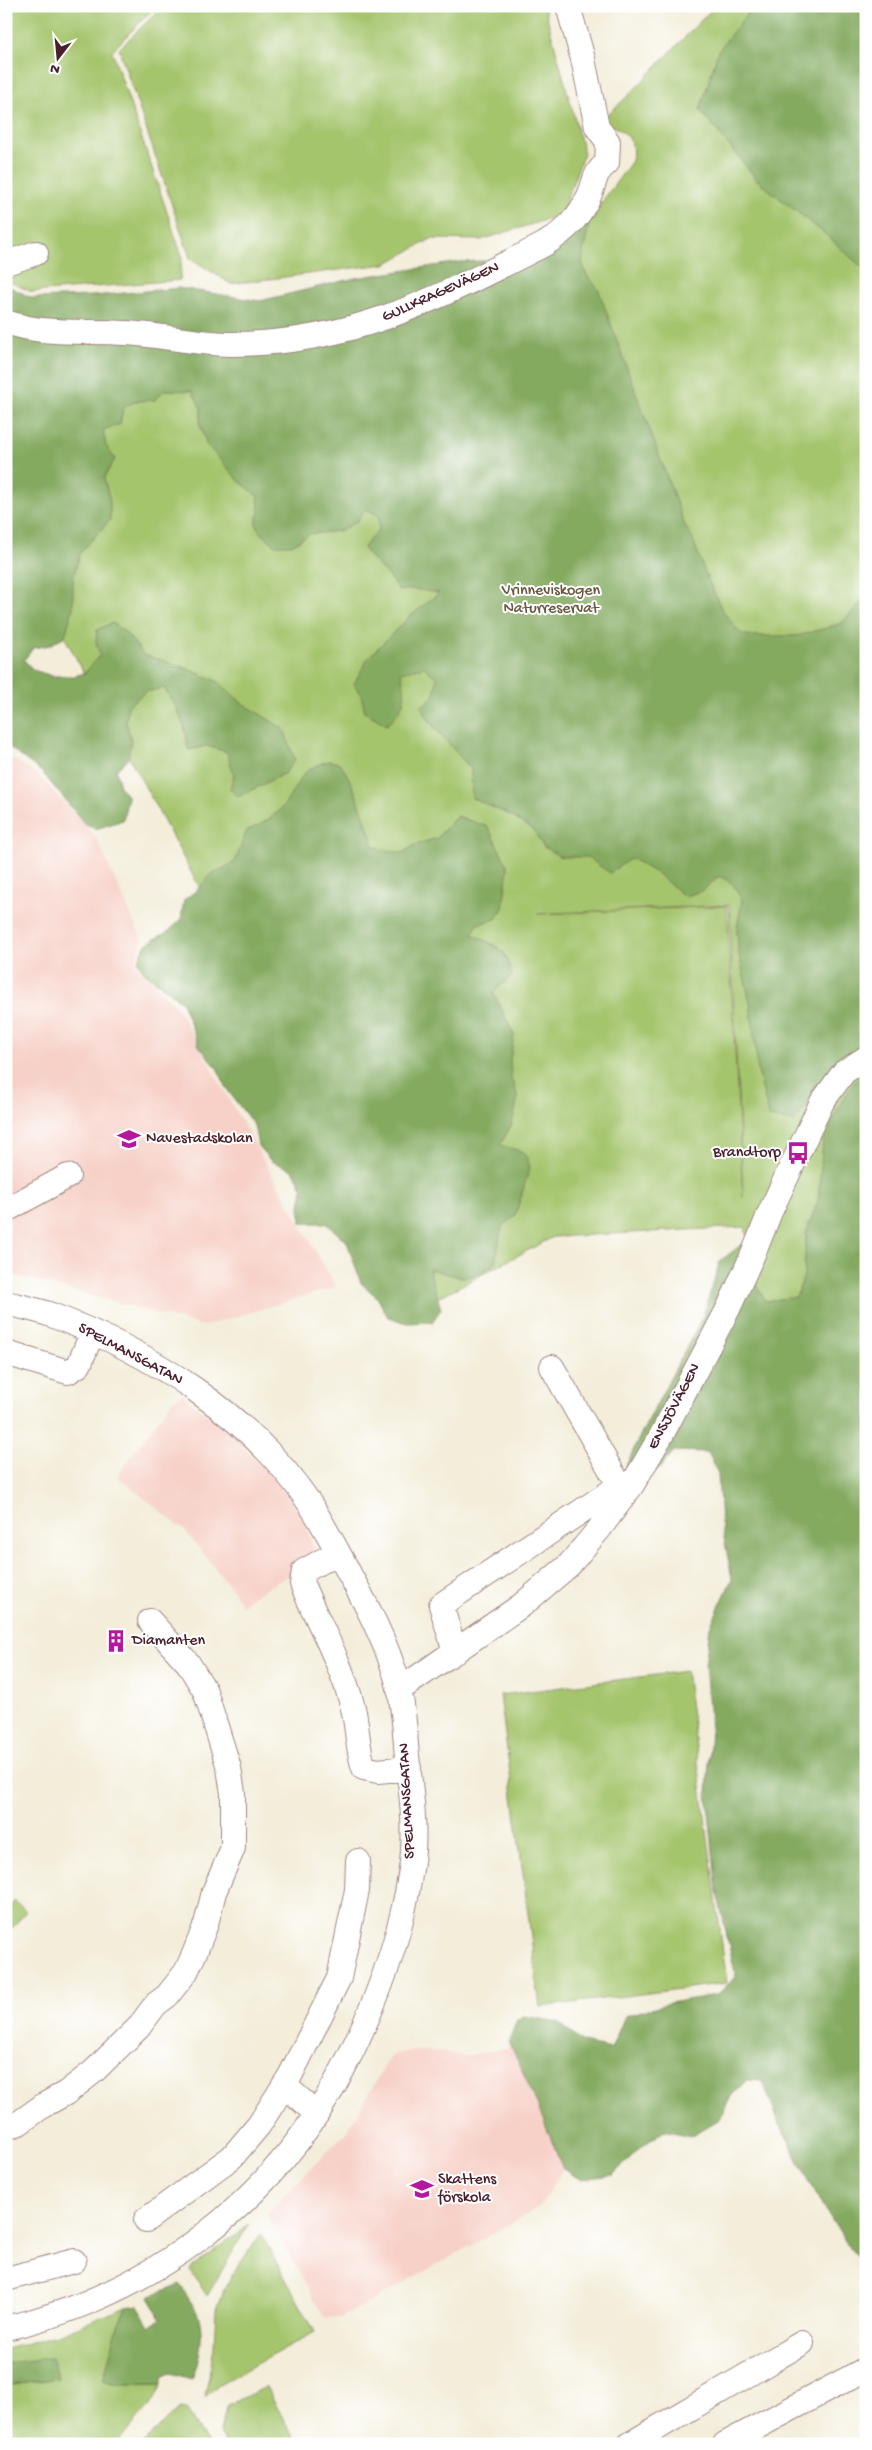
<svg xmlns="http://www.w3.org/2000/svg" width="872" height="2450" viewBox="0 0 872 2450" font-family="'Gochi Hand',sans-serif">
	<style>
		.built { fill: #f7d1c8 }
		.green { fill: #a5c56d; stroke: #78724c; fill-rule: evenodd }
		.forest { fill: #84aa60; stroke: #676446 }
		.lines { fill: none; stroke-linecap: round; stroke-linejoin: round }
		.minor-casing { stroke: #9e8682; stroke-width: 26 }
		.minor { stroke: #fff; stroke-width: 24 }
		.labels { text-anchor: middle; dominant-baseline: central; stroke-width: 4; stroke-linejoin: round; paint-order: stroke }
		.street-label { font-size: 16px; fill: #4a1f2b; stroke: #fff }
		.park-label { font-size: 16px; fill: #6a5942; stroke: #fff }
		.poi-label { font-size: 16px; fill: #4a1f2b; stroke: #fff; text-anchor: start }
	</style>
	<rect width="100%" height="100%" fill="#fff"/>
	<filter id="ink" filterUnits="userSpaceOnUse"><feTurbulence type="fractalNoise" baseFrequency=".02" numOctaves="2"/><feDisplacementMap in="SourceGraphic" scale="10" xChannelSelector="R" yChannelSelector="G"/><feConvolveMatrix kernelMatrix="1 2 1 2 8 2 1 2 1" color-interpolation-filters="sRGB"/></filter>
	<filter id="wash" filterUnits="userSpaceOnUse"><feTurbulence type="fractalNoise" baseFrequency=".0096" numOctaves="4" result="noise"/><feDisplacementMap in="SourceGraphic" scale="20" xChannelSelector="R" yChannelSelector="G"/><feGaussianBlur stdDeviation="1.12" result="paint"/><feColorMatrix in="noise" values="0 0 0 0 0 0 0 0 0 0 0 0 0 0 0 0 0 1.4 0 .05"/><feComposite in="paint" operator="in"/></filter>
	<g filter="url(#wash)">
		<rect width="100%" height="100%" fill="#f3edd9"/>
		<path class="built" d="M 6,754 L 38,776 L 95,835 L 142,940 L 135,964 L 176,1006 L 336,1287 L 204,1326 L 6,1273 Z
			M 183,1394 L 195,1406 L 226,1428 L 285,1492 L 303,1518 L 317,1559 L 251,1597 L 242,1606 L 233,1590 L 185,1531 L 117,1476 L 172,1401 Z
			M 512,2047 L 563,2169 L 540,2207 L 341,2318 L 324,2317 L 267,2214 L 348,2130 L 391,2055 L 410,2051 L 434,2051 L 465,2056 Z"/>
		<path class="green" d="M 6,6 L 156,6 L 112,51 L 182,256 L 180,280 L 32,292 L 6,280 Z
			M 163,6 L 544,6 L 584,153 L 561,215 L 481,240 L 431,239 L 385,264 L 231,284 L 190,258 L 119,49 Z
			M 715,6 L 866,6 L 866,2193 L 750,1970 L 758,1277 L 745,1227 L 553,1237 L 424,1305 L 6,528 L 32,341 L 562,256 L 632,161 C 636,134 622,130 600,121 L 627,97 ZM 729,905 L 743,1197 L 727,906 L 537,914 Z
			M 686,1671 L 727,1983 L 540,2007 L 500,1695 Z
			M 15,1901 L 26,1911 L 9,1932 L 6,1930 L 6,1911 Z
			M 249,2224 L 207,2296 L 190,2269 Z
			M 261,2234 L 315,2332 L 219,2384 L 205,2397 L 214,2348 L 216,2310 L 231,2276 Z
			M 126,2307 L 117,2329 L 117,2384 L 162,2384 L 154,2401 L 116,2444 L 6,2444 L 6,2386 L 57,2378 L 6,2363 L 6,2349 L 60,2334 Z
			M 266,2387 L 297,2444 L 225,2444 L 219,2433 L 228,2405 Z
			M 181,2408 L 187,2409 L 208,2444 L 144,2444 L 170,2416 Z"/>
		<path class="forest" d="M 753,6 L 866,6 L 866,271 L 825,234 L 758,181 L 700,110 L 718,51 Z
			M 587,217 C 592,235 578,253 584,269 C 586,276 594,283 598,289 L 685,526 L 693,539 L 703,568 L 722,610 L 740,633 L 751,636 L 797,636 L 826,628 L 842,623 L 866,597 L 866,1049 L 825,1083 L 794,1122 L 769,1117 L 758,1071 L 750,1002 L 738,951 L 737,928 L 742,900 L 732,883 L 719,876 L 702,891 L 684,896 L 659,875 L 631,858 L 610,873 L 587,857 L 561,857 L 544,847 L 533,830 L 510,815 L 472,798 L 471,769 L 432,725 L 421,707 L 434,696 L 437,678 L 424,667 L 401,672 C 407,700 407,703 387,725 L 365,712 L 361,694 L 354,684 L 368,658 L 408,618 L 439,593 L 413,589 L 399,591 C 389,575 375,564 363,548 L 379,529 L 379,516 L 366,509 L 357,521 L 340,531 L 309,534 L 292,545 L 275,545 L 260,532 L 256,524 L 259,510 L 258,496 L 239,481 L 207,445 L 200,425 L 201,408 L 192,391 L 164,390 L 155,400 L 136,401 L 123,408 L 120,424 L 103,430 L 106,446 L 115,459 L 104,478 L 110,501 L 110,520 L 80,553 L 73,579 L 73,608 L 65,636 L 50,645 L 33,648 L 24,660 L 33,670 L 52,676 L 74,676 L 85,673 L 100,655 L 96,642 L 97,630 L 112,623 L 125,632 L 144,655 L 181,666 L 219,682 L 242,703 L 284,729 L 295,760 L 285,773 L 238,797 L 230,789 L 234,775 L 227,752 L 207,746 L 188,750 C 186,725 178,708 164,688 L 145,692 L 128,706 L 126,722 L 131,740 L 128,759 L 116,770 L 120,787 L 128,797 L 123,820 L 96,829 L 84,823 L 42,772 L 6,745 L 6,285 L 32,298 L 93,296 L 179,288 L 260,301 L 355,278 L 460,262 L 522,259 Z
			M 330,761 L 340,763 C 356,787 365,819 374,847 L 402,853 L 415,845 L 437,838 L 457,816 L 488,827 L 508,867 L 503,908 L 496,919 L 478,924 L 472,934 C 496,946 507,947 512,976 L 493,992 L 514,1035 L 510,1060 L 511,1078 L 518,1097 L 512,1124 L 500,1145 L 524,1152 L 530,1167 L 515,1216 L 502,1226 L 495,1263 L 482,1273 L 463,1278 L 429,1269 L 441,1309 L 432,1322 L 407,1323 L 388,1317 L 377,1297 L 361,1283 L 347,1242 L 326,1223 L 301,1223 L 300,1206 L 303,1189 L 293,1170 L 271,1161 L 258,1146 L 254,1125 L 229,1092 L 217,1068 L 199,1046 L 182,1002 L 144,972 L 138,961 L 146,944 L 169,931 L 181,920 L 184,900 L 198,889 L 210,875 L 235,862 L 247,830 C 262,826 281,812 289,798 C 302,776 304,767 330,761 Z
			M 866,1075 L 866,2267 C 845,2245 831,2218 816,2193 C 795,2156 776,2121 763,2081 L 747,2080 L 731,2096 L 720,2119 L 691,2136 L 664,2130 L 640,2148 L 613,2175 L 581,2179 L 563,2169 L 534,2097 L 509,2041 L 517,2020 L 523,2016 L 558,2022 L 583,2043 L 611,2049 L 625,2016 L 669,2003 L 717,1995 L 736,1977 L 717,1891 L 707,1793 L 711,1729 L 705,1665 L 710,1627 L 732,1579 L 721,1522 L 718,1474 L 708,1452 L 674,1451 L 658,1470 L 622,1475 L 640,1436 L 703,1316 L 720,1261 L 745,1242 L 756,1283 L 765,1301 L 796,1297 L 804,1276 L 806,1233 L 818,1201 L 823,1141 L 840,1105 L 856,1079 Z
			M 180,2284 C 185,2294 194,2305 198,2315 C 205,2335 199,2360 192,2379 L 170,2373 L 162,2377 L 162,2384 L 117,2384 L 103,2380 L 117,2329 L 126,2307 L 138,2305 L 149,2327 L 160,2319 L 149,2296 Z
			M 51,2358 L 58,2378 L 6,2386 L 6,2363 Z"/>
	</g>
	<g filter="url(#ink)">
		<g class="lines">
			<defs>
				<path id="minor" d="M 6,263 L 36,253
					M 6,322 C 46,336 85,330 126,333 C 160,335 194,343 228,344 C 352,345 438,298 545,244 C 565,231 579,218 589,196 C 596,181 593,174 607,163 L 608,142 L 597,127 L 583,59 L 568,6
					M 6,1210 L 68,1176
					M 6,1303 C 22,1307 39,1310 54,1316 C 150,1352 250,1415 308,1501 C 324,1525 337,1550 350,1575 C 369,1609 392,1654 400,1692 C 404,1713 405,1735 407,1756 C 411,1792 417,1832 411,1869 C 401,1940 376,2005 343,2069 C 275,2201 151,2295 6,2328
					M 6,1353 L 68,1372 L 79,1365 L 92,1333
					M 552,1367 L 625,1495
					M 338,1552 L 304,1571 L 302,1584 C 319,1625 342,1664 353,1708 C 358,1728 357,1748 364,1768 L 378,1771 L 409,1768
					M 455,1652 L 441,1605 L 619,1486
					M 399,1690 L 522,1605 L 569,1565 L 600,1528 L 632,1485 L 661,1436 L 728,1309 L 754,1252 L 770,1212 L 822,1102 L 844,1072 L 866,1058
					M 284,2085 L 317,2114
					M 6,2128 L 19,2123 L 44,2105 L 66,2093 L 93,2072 L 138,2028 L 156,2004 L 167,1996 L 186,1972 L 195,1952 L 206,1924 L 214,1892 L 233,1848 L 233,1793 L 229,1768 L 205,1691 L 188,1663 L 150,1621
					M 146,2220 L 232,2157 L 259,2125 L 290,2076 L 339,1978 L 357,1890 L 358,1861
					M 6,2279 L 74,2261
					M 630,2444 L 802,2343
					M 725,2444 L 866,2369"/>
			</defs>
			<use href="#minor" class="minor-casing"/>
			<use href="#minor" class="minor"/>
		</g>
	</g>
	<defs>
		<symbol id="school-bare" viewBox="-9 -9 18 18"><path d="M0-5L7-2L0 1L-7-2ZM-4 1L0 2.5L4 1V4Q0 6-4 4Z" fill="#b5179e" stroke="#fff" stroke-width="2.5" paint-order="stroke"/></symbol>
		<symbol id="bus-bare" viewBox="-9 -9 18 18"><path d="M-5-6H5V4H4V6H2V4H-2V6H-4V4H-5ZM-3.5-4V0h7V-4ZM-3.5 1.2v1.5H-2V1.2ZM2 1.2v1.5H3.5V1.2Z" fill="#b5179e" stroke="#fff" stroke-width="2.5" paint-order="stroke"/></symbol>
		<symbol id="building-bare" viewBox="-9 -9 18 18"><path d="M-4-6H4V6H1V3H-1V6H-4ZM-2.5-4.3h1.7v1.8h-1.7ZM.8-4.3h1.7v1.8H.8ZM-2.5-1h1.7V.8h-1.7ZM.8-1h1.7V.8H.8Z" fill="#b5179e" stroke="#fff" stroke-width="2.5" paint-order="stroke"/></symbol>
	</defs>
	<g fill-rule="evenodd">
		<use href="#school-bare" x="113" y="1123" width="32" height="32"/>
		<use href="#bus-bare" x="782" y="1137" width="32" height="32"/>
		<use href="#building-bare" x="100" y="1625" width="32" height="32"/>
		<use href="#school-bare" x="406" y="2173" width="32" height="32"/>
	</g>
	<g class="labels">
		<g class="street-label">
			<text transform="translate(441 293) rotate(-24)">GULLKRAGEVÄGEN</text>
			<text transform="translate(130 1355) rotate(28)">SPELMANSGATAN</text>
			<text transform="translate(675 1407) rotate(-62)">ENSJÖVÄGEN</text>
			<text transform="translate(408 1801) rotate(-93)">SPELMANSGATAN</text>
		</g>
		<g class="park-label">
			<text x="551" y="591">Vrinneviskogen<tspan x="551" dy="18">Naturreservat</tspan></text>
		</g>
		<g class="poi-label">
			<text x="146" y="1139">Navestadskolan</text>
			<text x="781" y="1153" text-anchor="end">Brandtorp</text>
			<text x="132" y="1641">Diamanten</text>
			<text x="438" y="2180">Skattens<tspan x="438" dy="18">förskola</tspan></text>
		</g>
	</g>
	<rect width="872" height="2450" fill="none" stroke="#fff" stroke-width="25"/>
	<g transform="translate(58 58) rotate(196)" stroke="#ffffff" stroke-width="4" paint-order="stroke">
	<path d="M0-4L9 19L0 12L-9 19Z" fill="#4a1f2b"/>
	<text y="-8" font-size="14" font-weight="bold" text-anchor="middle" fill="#4a1f2b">N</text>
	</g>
</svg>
